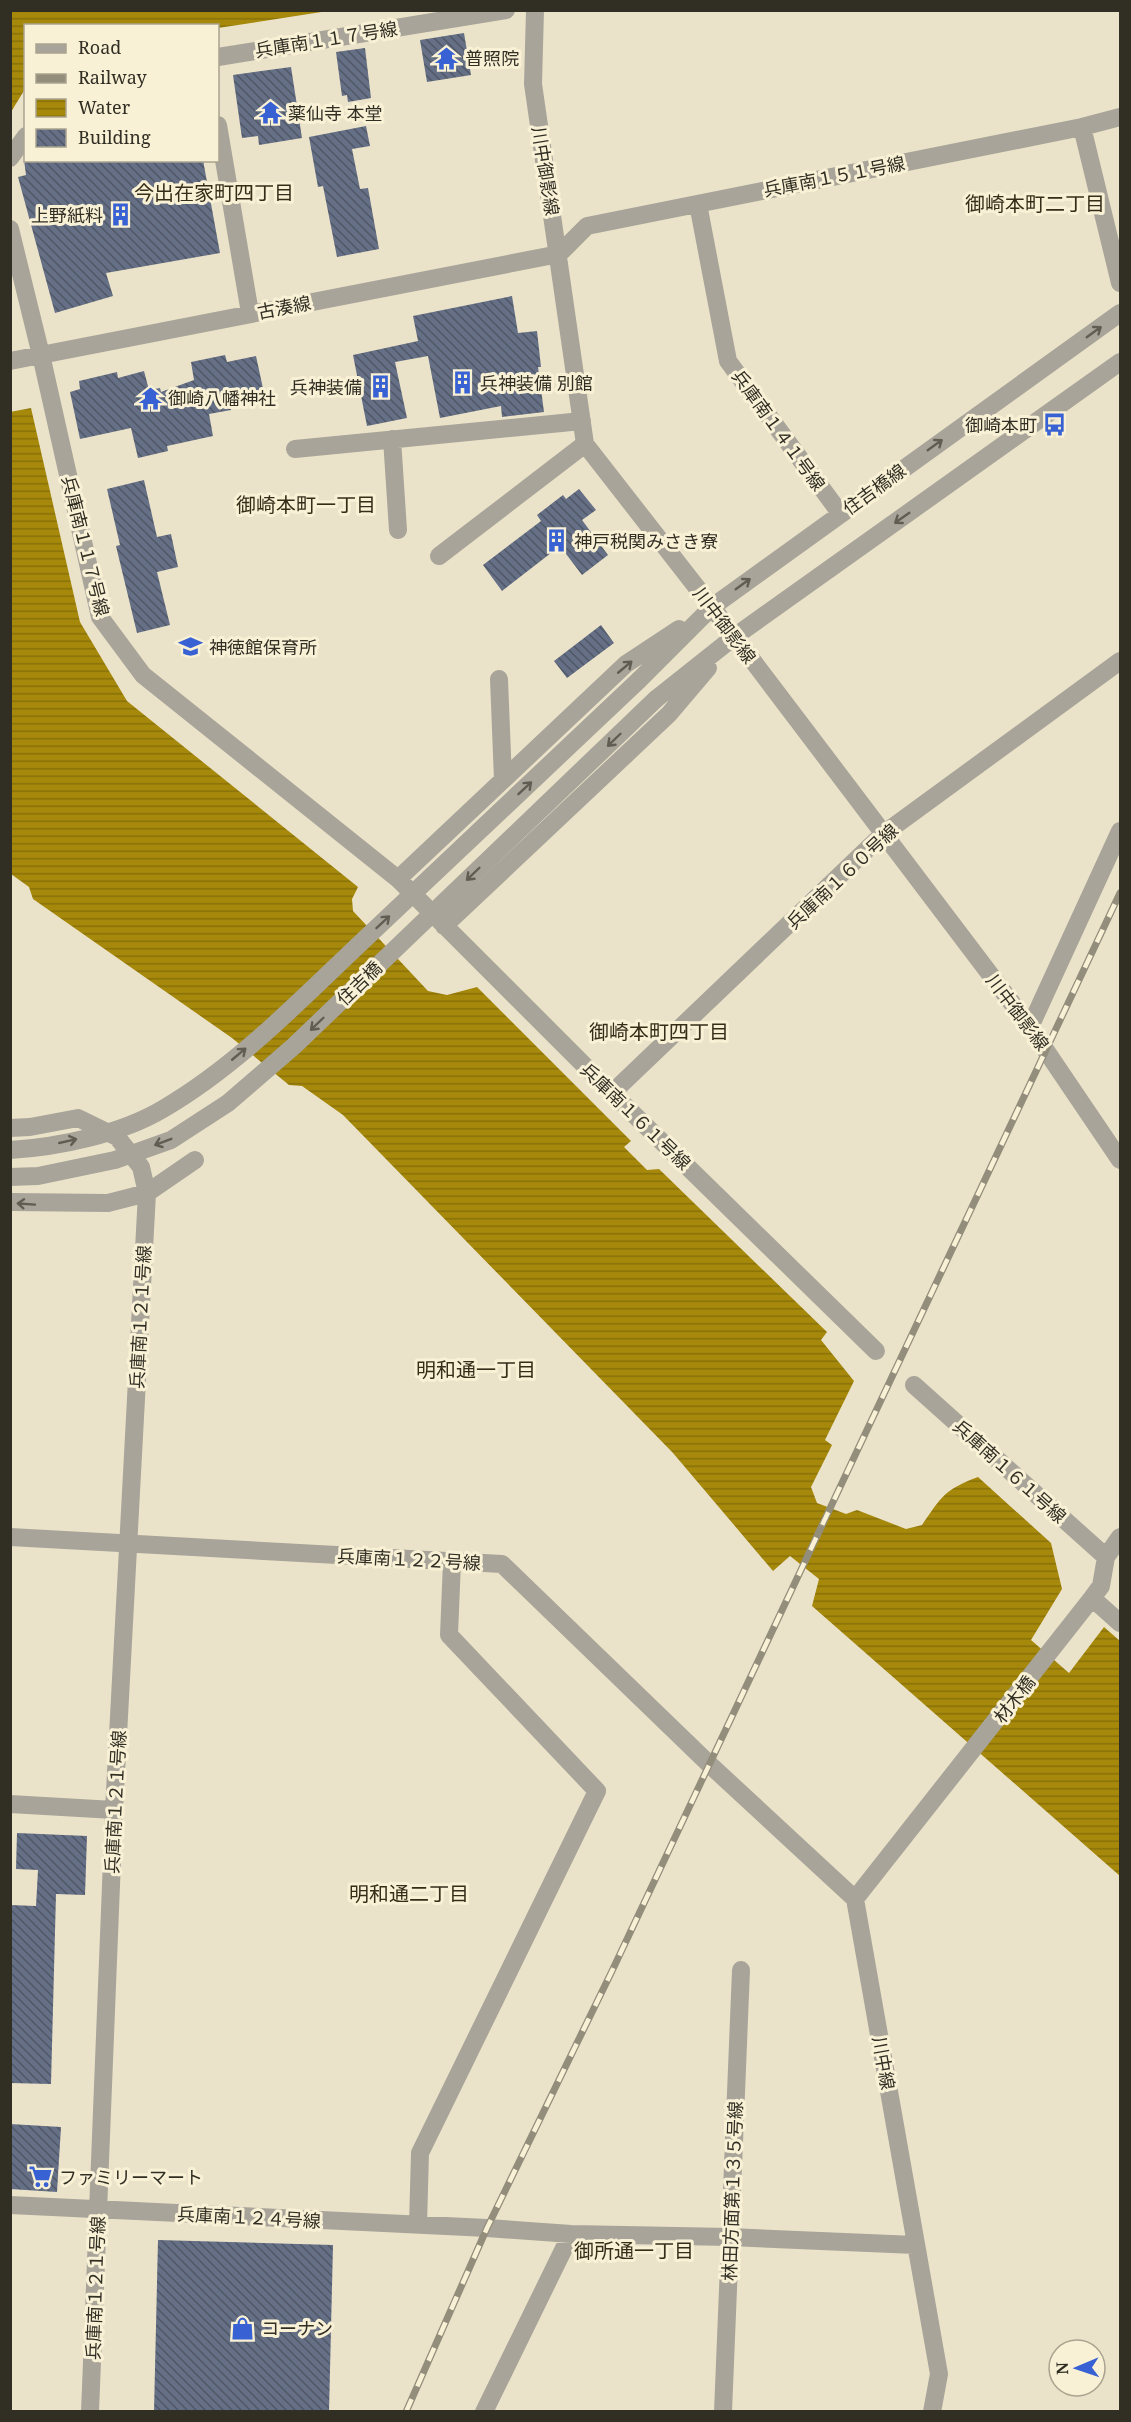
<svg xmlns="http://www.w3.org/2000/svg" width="1131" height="2422" viewBox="0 0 1131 2422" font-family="'Noto Serif','Noto Sans JP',serif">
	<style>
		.water { fill: url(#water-rules) }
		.building { fill: url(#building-back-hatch) }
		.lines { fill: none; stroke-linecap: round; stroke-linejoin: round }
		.minor { stroke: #a8a499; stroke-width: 18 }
		.rail-casing { stroke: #938d7b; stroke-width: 7 }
		.rail { stroke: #f9f1d6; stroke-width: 4.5; stroke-dasharray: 14; stroke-linecap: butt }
		.minor-bridge { stroke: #a8a499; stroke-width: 18 }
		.oneway { stroke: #615d53 }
		.labels { text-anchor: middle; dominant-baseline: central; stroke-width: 6; stroke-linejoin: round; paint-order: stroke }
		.street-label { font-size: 18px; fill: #312e24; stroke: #f9f1d6 }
		.poi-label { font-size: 18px; fill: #312e24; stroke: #f9f1d6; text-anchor: start }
		.neighbourhood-label { font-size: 20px; fill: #342d18; stroke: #f9f1d6 }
	</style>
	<defs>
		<pattern id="water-rules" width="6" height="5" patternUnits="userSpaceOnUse" patternTransform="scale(1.5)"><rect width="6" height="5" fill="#a6880a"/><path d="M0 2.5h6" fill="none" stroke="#88700a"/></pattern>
		<pattern id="building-back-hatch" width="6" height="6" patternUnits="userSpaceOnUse" patternTransform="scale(1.5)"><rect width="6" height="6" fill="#656f85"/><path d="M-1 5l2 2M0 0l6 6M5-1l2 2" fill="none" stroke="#505766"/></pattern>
	</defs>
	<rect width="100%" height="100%" fill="#ebe3c9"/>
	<path class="water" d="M 11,10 L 328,10 L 328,11 L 218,28 L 218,26 L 26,26 L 25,89 L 11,112 Z
		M 31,408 L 80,622 L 127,701 L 358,887 L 352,899 L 353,911 L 428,991 L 447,995 L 477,987 L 631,1141 L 624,1147 L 647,1170 L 659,1169 L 827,1332 L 821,1340 L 854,1381 L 825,1440 L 832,1445 L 811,1487 L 817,1503 L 846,1514 L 857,1510 L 906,1529 L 922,1525 C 942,1496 944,1490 978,1477 L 1051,1543 L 1062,1589 L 1031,1640 L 1069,1673 L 1104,1627 L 1120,1641 L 1120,1876 L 812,1606 L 819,1579 L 790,1556 L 773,1571 L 673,1453 L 343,1115 L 302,1086 L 289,1085 L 232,1038 L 33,899 L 29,887 L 11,874 L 10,412 Z"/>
	<path class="building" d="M 464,33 L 471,75 L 427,82 L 420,40 Z
		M 365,48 L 371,98 L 348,102 L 347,95 L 342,96 L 336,52 Z
		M 291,67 L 302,138 L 259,145 L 258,136 L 242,138 L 233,75 Z
		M 366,126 L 370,146 L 352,149 L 360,189 L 368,188 L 379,249 L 337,257 L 323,186 L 318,187 L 309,137 Z
		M 24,160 L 203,160 L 220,253 L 106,273 L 113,296 L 55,313 L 18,177 L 26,175 Z
		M 512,296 L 518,333 L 537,331 L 541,367 L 538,367 L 544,412 L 502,417 L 501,406 L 440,418 L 428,356 L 395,362 L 407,418 L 367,426 L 353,355 L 418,341 L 413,316 Z
		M 225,355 L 227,362 L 256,356 L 264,393 L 230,400 L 231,410 L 209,414 L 213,436 L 167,446 L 168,451 L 138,458 L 131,428 L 80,439 L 70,392 L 80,389 L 79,381 L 117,372 L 118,378 L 144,371 L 149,390 L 160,388 L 161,392 L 194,380 L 191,362 Z
		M 144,480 L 157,537 L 171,534 L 178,567 L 157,572 L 170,625 L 137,633 L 116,546 L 120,545 L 107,489 Z
		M 579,489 L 596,510 L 582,520 L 608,555 L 582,575 L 560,546 L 502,591 L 483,565 L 541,521 L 537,515 L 563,495 L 566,499 Z
		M 601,625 L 614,643 L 567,678 L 554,661 Z
		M 17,1833 L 87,1836 L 85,1895 L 56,1894 L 51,2084 L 10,2083 L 10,1905 L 36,1906 L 38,1870 L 16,1869 Z
		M 10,2124 L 61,2127 L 57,2192 L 10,2189 Z
		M 158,2240 L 333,2245 L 329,2412 L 154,2412 Z"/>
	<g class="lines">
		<path class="minor" d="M 535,10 L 533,84 L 585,444 L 712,607 L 1030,1027 L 1120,1160
			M 218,57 L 506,10
			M 218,125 L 250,313
			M 1082,127 L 1120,283
			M 10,158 L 26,136
			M 698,204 L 728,361 L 840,513
			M 10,229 L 41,355 L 100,617 L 143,675 L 398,879 L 612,1093 L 876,1351
			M 10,361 L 559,254 L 587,226 L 1082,127 L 1120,117
			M 392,439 L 398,530
			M 295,449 L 582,421
			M 439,556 L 585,444
			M 499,679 L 503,780
			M 639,680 L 712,607 L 1120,313
			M 656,699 L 734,637 L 1120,362
			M 398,879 L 626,664 L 679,629
			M 444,926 L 669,714 L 708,668
			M 1030,1027 L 1120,831
			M 612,1093 L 882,835 L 1120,661
			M 10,1128 L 30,1127 L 78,1118 L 117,1137 L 141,1167 L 147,1193 L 114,1810 L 90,2412
			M 10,1202 L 108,1203 L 147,1193 L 195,1160
			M 914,1385 L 1106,1557
			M 10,1537 L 502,1564 L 708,1763 L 855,1899
			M 1092,1598 L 1120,1623
			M 10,1804 L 114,1810
			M 10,2205 L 487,2228 L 571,2234 L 730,2237 L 915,2245
			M 418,2225 L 420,2153 L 597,1791 L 449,1635 L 452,1562
			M 484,2412 L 571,2234
			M 723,2412 L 741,1970
			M 932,2412 L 939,2374 L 855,1899 L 1092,1598 L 1101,1586 L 1106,1557 L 1120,1537"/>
		<defs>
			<path id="rail" d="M 406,2412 L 487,2228 L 612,1971 L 1120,893"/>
		</defs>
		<use href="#rail" class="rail-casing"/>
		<use href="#rail" class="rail"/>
		<path class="minor-bridge" d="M 10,1150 C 59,1147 121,1134 163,1109 C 240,1064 303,997 368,936 C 458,851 548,766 639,680
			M 10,1177 L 38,1176 L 115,1160 L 171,1140 L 228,1103 L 294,1046 L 656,699"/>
	</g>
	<defs><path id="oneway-shaft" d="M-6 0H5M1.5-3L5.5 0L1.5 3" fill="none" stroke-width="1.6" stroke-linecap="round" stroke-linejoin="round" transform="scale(1.5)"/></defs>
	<g class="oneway">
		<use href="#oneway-shaft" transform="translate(1094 332) rotate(-36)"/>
		<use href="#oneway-shaft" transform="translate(935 445) rotate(-36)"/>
		<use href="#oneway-shaft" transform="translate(902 518) rotate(145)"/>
		<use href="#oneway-shaft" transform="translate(743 584) rotate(-36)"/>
		<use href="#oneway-shaft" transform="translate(625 667) rotate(-40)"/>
		<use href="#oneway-shaft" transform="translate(614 740) rotate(136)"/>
		<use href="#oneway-shaft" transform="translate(525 788) rotate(-43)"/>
		<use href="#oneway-shaft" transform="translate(473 874) rotate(136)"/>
		<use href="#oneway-shaft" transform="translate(383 922) rotate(-43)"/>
		<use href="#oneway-shaft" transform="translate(317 1024) rotate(136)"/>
		<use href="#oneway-shaft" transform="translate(239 1054) rotate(-40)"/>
		<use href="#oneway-shaft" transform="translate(68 1141) rotate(-13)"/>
		<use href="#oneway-shaft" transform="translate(163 1142) rotate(159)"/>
		<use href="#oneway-shaft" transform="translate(26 1204) rotate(-176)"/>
	</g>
	<defs>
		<symbol id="temple-bare" viewBox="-9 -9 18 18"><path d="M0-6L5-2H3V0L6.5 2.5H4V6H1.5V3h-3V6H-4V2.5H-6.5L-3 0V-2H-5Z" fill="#3862d3" stroke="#f9f1d6" stroke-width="2.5" paint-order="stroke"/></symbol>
		<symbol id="building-bare" viewBox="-9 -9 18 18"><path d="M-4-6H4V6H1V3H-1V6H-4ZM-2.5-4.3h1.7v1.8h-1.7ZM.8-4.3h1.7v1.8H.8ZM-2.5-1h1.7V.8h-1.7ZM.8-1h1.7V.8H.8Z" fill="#3862d3" stroke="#f9f1d6" stroke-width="2.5" paint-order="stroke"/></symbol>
		<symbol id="bus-bare" viewBox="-9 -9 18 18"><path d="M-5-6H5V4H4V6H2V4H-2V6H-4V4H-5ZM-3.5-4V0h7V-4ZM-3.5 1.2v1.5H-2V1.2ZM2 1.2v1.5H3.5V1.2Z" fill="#3862d3" stroke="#f9f1d6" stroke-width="2.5" paint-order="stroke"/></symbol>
		<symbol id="school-bare" viewBox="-9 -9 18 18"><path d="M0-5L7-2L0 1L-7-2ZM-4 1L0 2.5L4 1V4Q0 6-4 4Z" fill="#3862d3" stroke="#f9f1d6" stroke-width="2.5" paint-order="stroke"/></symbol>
		<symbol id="supermarket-bare" viewBox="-9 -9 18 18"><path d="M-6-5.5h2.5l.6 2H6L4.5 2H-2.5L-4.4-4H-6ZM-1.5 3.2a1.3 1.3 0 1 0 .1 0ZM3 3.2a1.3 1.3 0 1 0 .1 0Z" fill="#3862d3" stroke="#f9f1d6" stroke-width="2.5" paint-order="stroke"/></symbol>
		<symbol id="shop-bare" viewBox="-9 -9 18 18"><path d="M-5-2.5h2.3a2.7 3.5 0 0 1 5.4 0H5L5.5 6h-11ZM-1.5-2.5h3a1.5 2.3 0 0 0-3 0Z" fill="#3862d3" stroke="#f9f1d6" stroke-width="2.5" paint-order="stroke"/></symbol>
	</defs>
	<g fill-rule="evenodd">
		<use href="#temple-bare" x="430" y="42" width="33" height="33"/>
		<use href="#temple-bare" x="254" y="96" width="33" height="33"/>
		<use href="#building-bare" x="104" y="198" width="33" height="33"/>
		<use href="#building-bare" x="446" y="366" width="33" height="33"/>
		<use href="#building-bare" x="364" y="370" width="33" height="33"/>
		<use href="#temple-bare" x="134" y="382" width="33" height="33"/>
		<use href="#bus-bare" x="1038" y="408" width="33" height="33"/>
		<use href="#building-bare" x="540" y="524" width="33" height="33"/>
		<use href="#school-bare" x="174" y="630" width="33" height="33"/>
		<use href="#supermarket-bare" x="24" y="2160" width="33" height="33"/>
		<use href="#shop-bare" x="226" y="2312" width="33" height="33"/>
	</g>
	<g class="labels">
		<g class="street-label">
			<text transform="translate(326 39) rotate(-9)">兵庫南１１７号線</text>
			<text transform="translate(546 171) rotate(81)">川中御影線</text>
			<text transform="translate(834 176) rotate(-11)">兵庫南１５１号線</text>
			<text transform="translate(284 307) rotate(-11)">古湊線</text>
			<text transform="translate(779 430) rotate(54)">兵庫南１４１号線</text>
			<text transform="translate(874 489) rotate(-36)">住吉橋線</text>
			<text transform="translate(86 546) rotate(76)">兵庫南１１７号線</text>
			<text transform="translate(725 625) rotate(53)">川中御影線</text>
			<text transform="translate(842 876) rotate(-43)">兵庫南１６０号線</text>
			<text transform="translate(359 983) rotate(-44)">住吉橋</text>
			<text transform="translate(1018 1012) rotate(53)">川中御影線</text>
			<text transform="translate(636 1116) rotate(44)">兵庫南１６１号線</text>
			<text transform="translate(140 1317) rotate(-87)">兵庫南１２１号線</text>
			<text transform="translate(1010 1471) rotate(42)">兵庫南１６１号線</text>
			<text transform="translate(409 1559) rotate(3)">兵庫南１２２号線</text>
			<text transform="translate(1014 1699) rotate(-52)">材木橋</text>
			<text transform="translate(115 1802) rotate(-87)">兵庫南１２１号線</text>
			<text transform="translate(884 2063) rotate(80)">川中線</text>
			<text transform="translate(732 2191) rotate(-88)">林田方面第１３５号線</text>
			<text transform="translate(249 2217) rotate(3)">兵庫南１２４号線</text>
			<text transform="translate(95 2288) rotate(-88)">兵庫南１２１号線</text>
		</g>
		<g class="poi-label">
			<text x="465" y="58">普照院</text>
			<text x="288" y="113">薬仙寺 本堂</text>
			<text x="103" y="215" text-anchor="end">上野紙料</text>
			<text x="480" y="383">兵神装備 別館</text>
			<text x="362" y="387" text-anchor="end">兵神装備</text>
			<text x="168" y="398">御崎八幡神社</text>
			<text x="1037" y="425" text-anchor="end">御崎本町</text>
			<text x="574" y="541">神戸税関みさき寮</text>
			<text x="209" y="647">神徳館保育所</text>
			<text x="59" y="2177">ファミリーマート</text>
			<text x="261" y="2328">コーナン</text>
		</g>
		<g class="neighbourhood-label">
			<text x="214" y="192">今出在家町四丁目</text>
			<text x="1035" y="203">御崎本町二丁目</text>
			<text x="306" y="504">御崎本町一丁目</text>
			<text x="659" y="1031">御崎本町四丁目</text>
			<text x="476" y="1369">明和通一丁目</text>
			<text x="409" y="1893">明和通二丁目</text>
			<text x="634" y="2250">御所通一丁目</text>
		</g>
	</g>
	<rect width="1131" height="2422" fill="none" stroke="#312e24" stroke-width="24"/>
	<rect x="24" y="24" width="195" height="138" fill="#f9f1d6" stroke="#a9a38f" stroke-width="1.5"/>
	<rect x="36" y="44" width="30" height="9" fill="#a8a499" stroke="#a9a38f" stroke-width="1.5"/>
	<text x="78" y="54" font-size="18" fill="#312e24">Road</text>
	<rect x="36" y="74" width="30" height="9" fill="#938d7b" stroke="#a9a38f" stroke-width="1.5"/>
	<text x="78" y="84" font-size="18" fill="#312e24">Railway</text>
	<rect x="36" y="99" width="30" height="18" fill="url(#water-rules)" stroke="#a9a38f" stroke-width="1.5"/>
	<text x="78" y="114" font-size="18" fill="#312e24">Water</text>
	<rect x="36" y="129" width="30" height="18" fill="url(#building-back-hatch)" stroke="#a9a38f" stroke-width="1.5"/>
	<text x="78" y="144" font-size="18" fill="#312e24">Building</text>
	<g transform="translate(1077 2368) rotate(268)"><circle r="28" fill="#f9f1d6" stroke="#a9a38f" stroke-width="1.5"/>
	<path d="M0-4.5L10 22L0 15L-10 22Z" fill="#3862d3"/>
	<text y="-9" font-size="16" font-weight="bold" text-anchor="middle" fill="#312e24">N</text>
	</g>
</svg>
